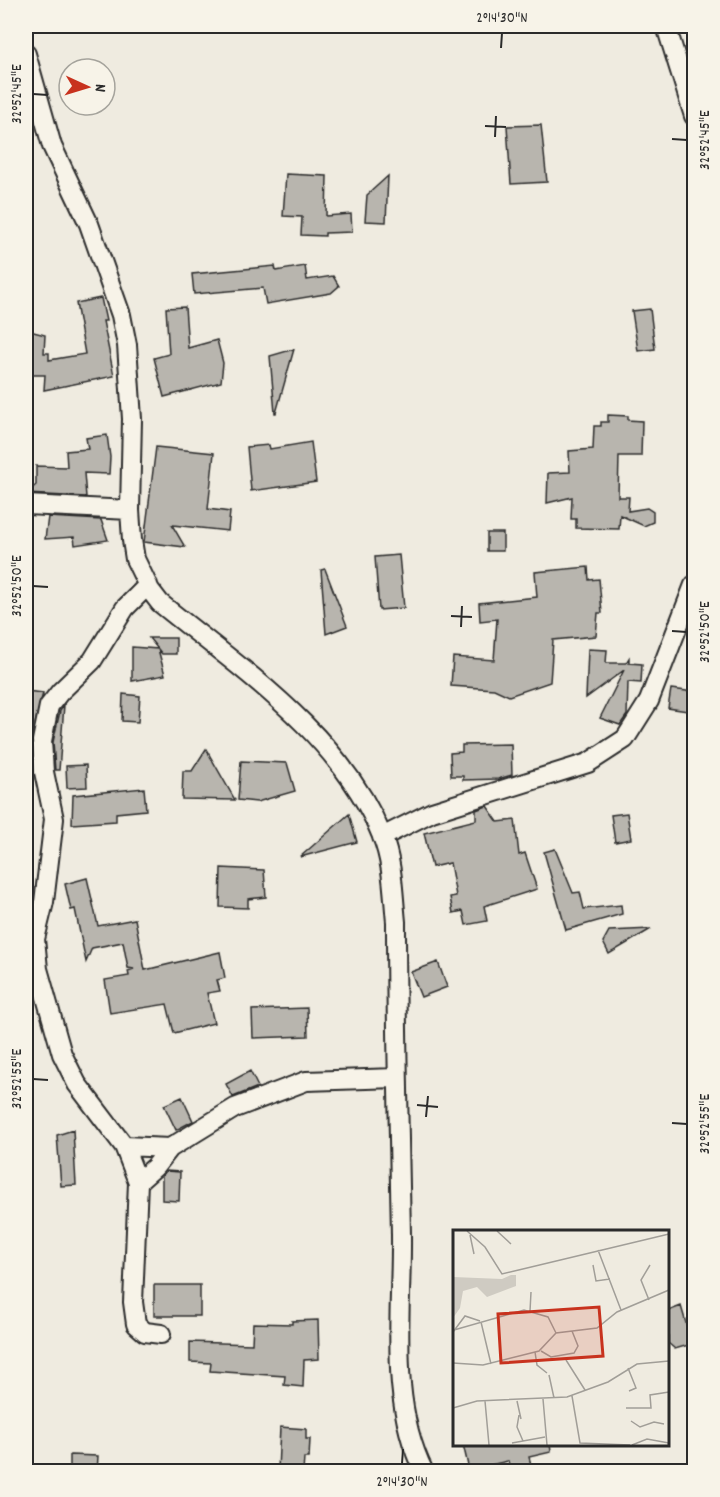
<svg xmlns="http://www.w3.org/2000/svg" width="720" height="1497" viewBox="0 0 720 1497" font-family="Dekko,sans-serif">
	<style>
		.building { fill: #b8b5ae; stroke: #2b2b2b; stroke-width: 1.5 }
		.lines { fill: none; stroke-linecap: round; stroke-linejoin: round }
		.minor-casing { stroke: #2b2b2b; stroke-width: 22 }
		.minor { stroke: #f7f3e8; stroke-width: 18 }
		.ticks { fill: none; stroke: #2b2b2b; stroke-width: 2 }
		.inset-road { fill: none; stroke: #a19e98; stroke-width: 1.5 }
		.view { fill: #c8321e; fill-opacity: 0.15; stroke: #c8321e; stroke-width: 3 }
		.inset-edge { fill: none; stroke: #2b2b2b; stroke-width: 3 }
		.neatline { fill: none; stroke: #2b2b2b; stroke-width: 2 }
		.ticks-label { font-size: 15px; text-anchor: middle; fill: #2b2b2b }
	</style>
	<rect width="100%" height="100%" fill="#efebe0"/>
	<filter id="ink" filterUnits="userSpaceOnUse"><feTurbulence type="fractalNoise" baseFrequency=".0167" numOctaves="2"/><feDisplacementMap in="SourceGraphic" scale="12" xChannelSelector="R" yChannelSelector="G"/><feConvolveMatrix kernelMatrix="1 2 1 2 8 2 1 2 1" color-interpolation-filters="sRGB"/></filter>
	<g filter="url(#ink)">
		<path class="building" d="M 541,125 L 547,182 L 511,184 L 507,126 Z
			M 286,174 L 327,176 L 326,216 L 351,214 L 352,232 L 325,233 L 325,236 L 301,235 L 302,217 L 283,216 Z
			M 388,176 L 386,222 L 365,221 L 367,195 Z
			M 275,266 L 276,271 L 305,266 L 307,280 L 333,276 L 339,286 L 331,293 L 266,304 L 263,288 L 194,294 L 192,274 Z
			M 101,298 L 106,321 L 103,321 L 114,376 L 44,390 L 45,375 L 26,375 L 26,330 L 45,335 L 44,353 L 49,353 L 49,360 L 85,354 L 76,303 Z
			M 185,307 L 188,348 L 217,340 L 223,363 L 221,382 L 164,397 L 154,358 L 169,354 L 166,308 Z
			M 650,309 L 655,349 L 638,351 L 632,311 Z
			M 294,349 L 276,413 L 275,413 L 270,356 Z
			M 608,415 L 628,416 L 628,420 L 642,421 L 641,456 L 619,456 L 618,497 L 629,497 L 628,511 L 647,508 L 653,512 L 653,522 L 644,526 L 620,515 L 619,529 L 576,528 L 576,519 L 571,519 L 572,497 L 547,503 L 548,473 L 570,472 L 569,451 L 593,449 L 594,426 L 601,426 L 601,422 L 608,422 Z
			M 107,435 L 110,457 L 109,474 L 84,473 L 86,497 L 26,494 L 36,485 L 36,466 L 67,467 L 66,451 L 88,449 L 86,438 Z
			M 311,442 L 316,482 L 251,491 L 247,447 L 269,445 L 270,449 Z
			M 156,447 L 214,453 L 208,509 L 230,512 L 228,531 L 172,525 L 185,547 L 144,542 Z
			M 48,517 L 101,520 L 108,540 L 75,545 L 74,537 L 45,539 Z
			M 487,533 L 503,533 L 503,551 L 487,551 Z
			M 399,555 L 404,608 L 379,610 L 375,557 Z
			M 588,567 L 589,580 L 599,579 L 602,613 L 598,613 L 596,636 L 553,640 L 550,682 L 509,696 L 494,689 L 451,686 L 453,657 L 494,660 L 497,619 L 480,621 L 479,603 L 537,597 L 535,572 Z
			M 325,569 L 347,626 L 326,634 L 321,570 Z
			M 149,638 L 176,638 L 176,654 L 162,654 Z
			M 132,647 L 158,649 L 165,675 L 132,681 Z
			M 588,649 L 607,650 L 606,663 L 626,663 L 629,658 L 629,663 L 642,664 L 641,683 L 628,682 L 627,715 L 620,725 L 600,718 L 624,670 L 586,698 Z
			M 671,689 L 694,692 L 694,712 L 668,708 Z
			M 26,691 L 43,693 L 31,739 L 33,769 L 26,769 Z
			M 123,694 L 140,696 L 138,722 L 122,721 Z
			M 64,705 L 59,770 L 55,770 L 53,742 L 60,711 Z
			M 511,744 L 512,775 L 498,779 L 463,780 L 463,776 L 451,776 L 450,753 L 462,752 L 462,745 Z
			M 206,749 L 235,800 L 182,799 L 183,771 L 192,771 Z
			M 241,761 L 287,763 L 295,791 L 257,802 L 238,800 Z
			M 86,765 L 87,787 L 67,788 L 66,766 Z
			M 144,788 L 146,810 L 116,813 L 116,821 L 72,824 L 73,795 Z
			M 487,806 L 498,822 L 515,820 L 519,855 L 525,853 L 537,889 L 484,906 L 487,921 L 466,925 L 463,911 L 453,913 L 450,897 L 456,896 L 450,863 L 432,867 L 424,833 L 476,820 L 476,810 Z
			M 627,813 L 631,839 L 615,842 L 611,815 Z
			M 349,814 L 357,842 L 300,857 Z
			M 555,849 L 573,893 L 580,892 L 584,909 L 621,905 L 622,914 L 566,930 L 544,852 Z
			M 221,868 L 264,870 L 266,897 L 248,899 L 248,908 L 220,907 Z
			M 87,878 L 98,926 L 135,919 L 145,970 L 220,952 L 225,978 L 217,980 L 220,991 L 207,993 L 214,1023 L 174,1033 L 167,1004 L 110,1013 L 105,980 L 129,976 L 128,971 L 134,969 L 128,968 L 123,942 L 92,948 L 86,962 L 75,909 L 71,910 L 65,884 Z
			M 651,929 L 609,954 L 603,942 L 609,931 Z
			M 438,962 L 447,987 L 421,997 L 411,972 Z
			M 307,1008 L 308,1036 L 253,1038 L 252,1010 Z
			M 250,1071 L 258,1087 L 233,1097 L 226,1084 Z
			M 182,1097 L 193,1121 L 176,1130 L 164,1105 Z
			M 73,1130 L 76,1185 L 61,1186 L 57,1135 Z
			M 166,1171 L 180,1172 L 179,1201 L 162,1200 L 162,1176 Z
			M 154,1285 L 200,1285 L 200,1316 L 154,1316 Z
			M 681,1306 L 692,1344 L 675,1349 L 668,1343 L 668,1311 Z
			M 318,1320 L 319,1359 L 304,1360 L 303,1387 L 284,1385 L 285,1376 L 210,1371 L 211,1363 L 190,1362 L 190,1342 L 252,1344 L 253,1323 L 292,1324 L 292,1321 Z
			M 280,1427 L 306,1429 L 306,1439 L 310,1439 L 309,1458 L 304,1458 L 303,1471 L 278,1470 Z
			M 463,1444 L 550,1444 L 551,1452 L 529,1457 L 533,1472 L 511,1472 L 508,1461 L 469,1470 Z
			M 70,1455 L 98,1456 L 97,1472 L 70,1472 Z"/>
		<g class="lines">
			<defs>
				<path id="minor" d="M 666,26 L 694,116
					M 26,54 L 52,146 L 89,224 L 121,315 L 127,345 L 132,419 L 130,510 L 132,540 L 135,559 L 150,590 L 160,603 C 241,669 341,735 382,836 C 393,863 393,893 396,922 C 396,1026 399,1130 401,1235 C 402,1313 388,1400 424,1472
					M 26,505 L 130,510
					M 148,585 L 125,608 L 92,661 L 60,692 L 49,706 L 42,741 L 44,772 L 54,819 L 44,902 L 35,939 L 38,969 L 62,1054 L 77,1084 L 124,1146 L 170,1148 L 235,1108 L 306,1081 L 396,1078
					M 382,837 L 432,812 L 588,763 L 625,739 L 649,701 L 694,585
					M 124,1146 L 138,1182 L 133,1302 L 136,1324 L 145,1332 L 161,1334
					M 138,1182 L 155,1167 L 170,1148"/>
			</defs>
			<use href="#minor" class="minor-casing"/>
			<use href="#minor" class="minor"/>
		</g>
	</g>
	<path class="ticks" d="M 501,48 L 502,33M 33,94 L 48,95M 485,126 L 506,127M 495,137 L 496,116M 672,139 L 687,140M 33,586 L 48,587M 451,616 L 472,617M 461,627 L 462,606M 672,631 L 687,632M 33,1079 L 48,1080M 417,1105 L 438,1107M 426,1117 L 428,1096M 672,1123 L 687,1124M 402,1464 L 403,1449"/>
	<g transform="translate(453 1230)">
		<rect width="216" height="216" fill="#efebe0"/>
		<path d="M 58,45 L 63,45 L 63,56 L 34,67 L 24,57 L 10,61 L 7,78 L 0,88 L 0,47 L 49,49 Z" fill="#cfcbc2"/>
		<path class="inset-road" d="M 14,1 L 32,17 L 49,44 L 216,4M 44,1 L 58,14M 17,5 L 21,24M 145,20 L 168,80M 140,35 L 143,51 L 157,49M 196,70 L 188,50 L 197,35M 77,81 L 78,62M 28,92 L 38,134M 1,100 L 71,80 L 95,87 L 103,103M 0,102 L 12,86 L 27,91M 88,121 L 98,127 L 121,123 L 125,116 L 119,101M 82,122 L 84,135 L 94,143M 113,130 L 132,160M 0,133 L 30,135 L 86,121 L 103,103 L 144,98 L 164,82 L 216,60M 175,138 L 183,158 L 176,161M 96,145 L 101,168M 119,166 L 127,213 L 177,215M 90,169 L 94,215M 32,171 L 36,215M 64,171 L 68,189M 0,178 L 24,171 L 114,167 L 155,152 L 184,134 L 216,131M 173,178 L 198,178 L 197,165 L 216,162M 66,185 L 64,197 L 70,211M 178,191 L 187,197 L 201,192 L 211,194M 59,213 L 92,207M 179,215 L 194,209 L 216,213"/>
		<path class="view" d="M 146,77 L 150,126 L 48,133 L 45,84 Z"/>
		<rect width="216" height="216" class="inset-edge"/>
	</g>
	<rect width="720" height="1497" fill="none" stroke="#f7f3e8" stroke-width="66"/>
	<g transform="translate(87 87) rotate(94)"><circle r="28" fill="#f7f3e8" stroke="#a5a39c" stroke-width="1.5"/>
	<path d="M0-4.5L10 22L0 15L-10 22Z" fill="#c8321e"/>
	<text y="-9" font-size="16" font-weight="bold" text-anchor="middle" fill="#2b2b2b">N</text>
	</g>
	<rect x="33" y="33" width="654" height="1431" class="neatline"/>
	<g class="ticks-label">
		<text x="502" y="22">2°14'30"N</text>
		<text transform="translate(16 94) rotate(-90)" y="5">32°52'45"E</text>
		<text transform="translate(704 140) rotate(-90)" y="5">32°52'45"E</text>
		<text transform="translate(16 586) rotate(-90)" y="5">32°52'50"E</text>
		<text transform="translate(704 632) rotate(-90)" y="5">32°52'50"E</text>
		<text transform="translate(16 1079) rotate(-90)" y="5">32°52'55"E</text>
		<text transform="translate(704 1124) rotate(-90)" y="5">32°52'55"E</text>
		<text x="402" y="1486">2°14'30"N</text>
	</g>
</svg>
